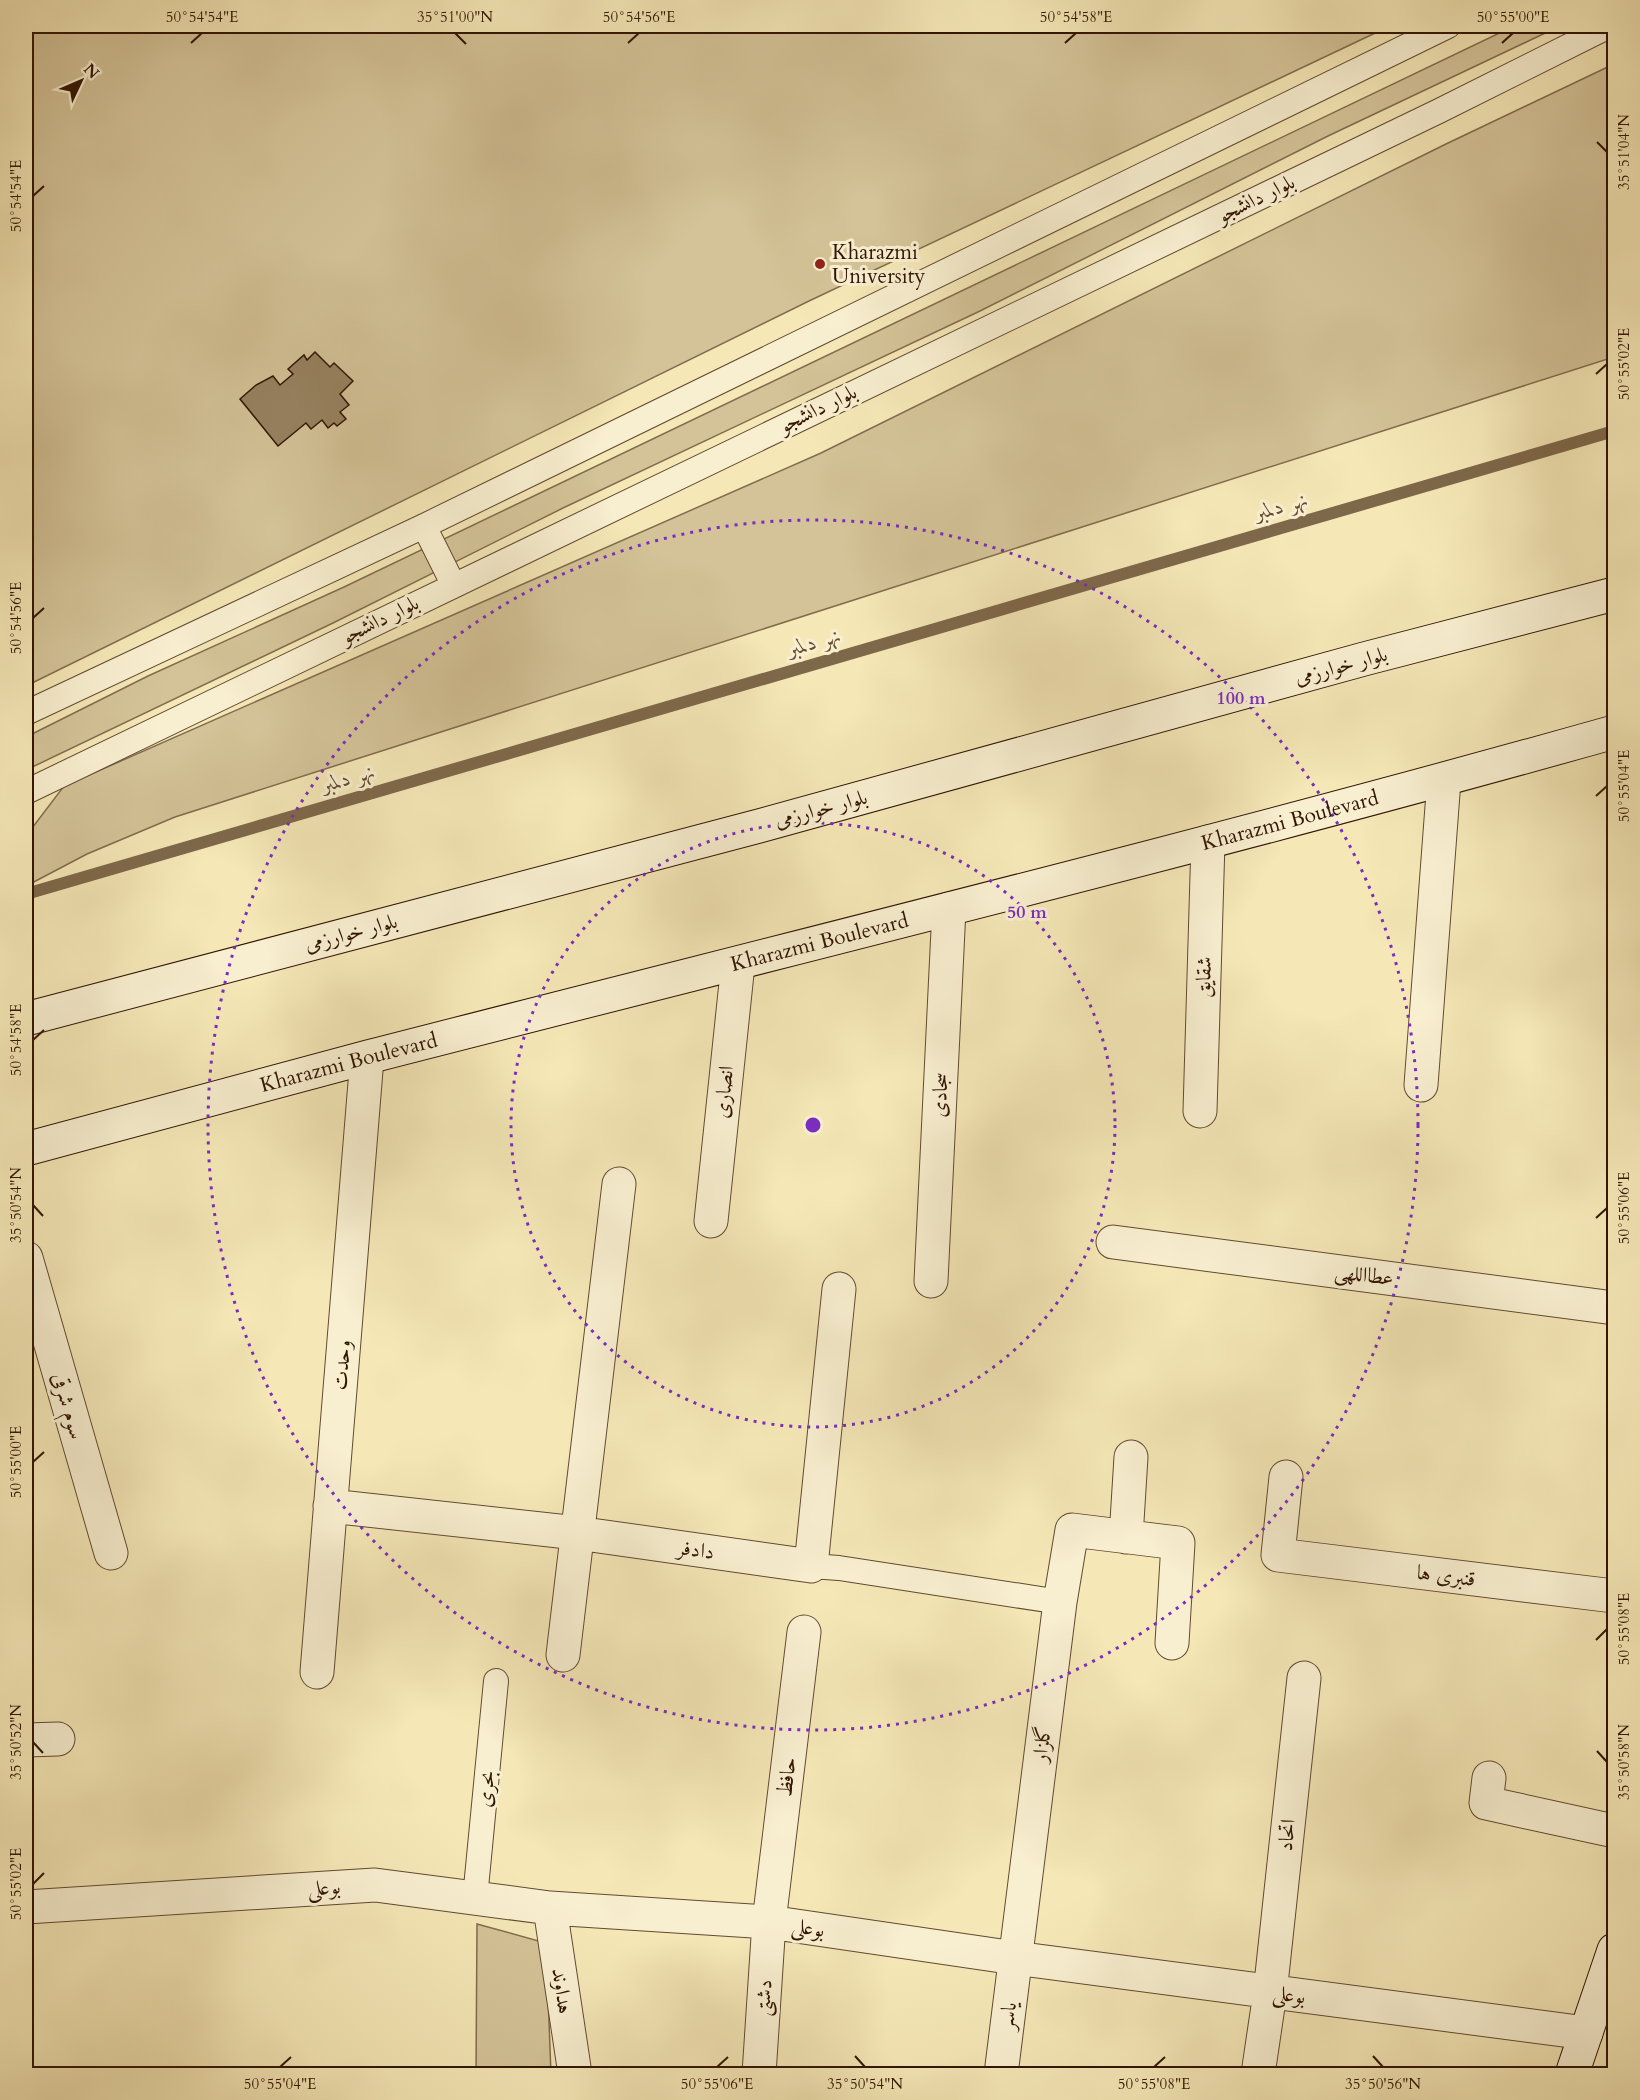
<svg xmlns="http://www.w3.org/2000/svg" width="1640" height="2100" viewBox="0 0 1640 2100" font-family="Cardo,Amiri,serif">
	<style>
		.green { fill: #d4c398; stroke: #826c4e; stroke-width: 1.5 }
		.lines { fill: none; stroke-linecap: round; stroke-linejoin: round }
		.stream { stroke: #7e684a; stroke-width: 12 }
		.building { fill: #978260; stroke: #311503; stroke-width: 1.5 }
		.lane-casing { stroke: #624a30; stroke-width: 26 }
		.street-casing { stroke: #624a30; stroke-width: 35 }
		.secondary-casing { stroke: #311503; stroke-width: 35 }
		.lane { stroke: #f8efd0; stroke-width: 24 }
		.street { stroke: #f8efd0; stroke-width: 33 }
		.secondary { stroke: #f8efd0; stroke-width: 33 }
		.ticks { fill: none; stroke: #311503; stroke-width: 2 }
		.ring { fill: none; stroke: #7b2cbf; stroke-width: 3; stroke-dasharray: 3 6 }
		.poi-dot { fill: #8f2418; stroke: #f8efd0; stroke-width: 2 }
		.labels { text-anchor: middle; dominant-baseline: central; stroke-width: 6; stroke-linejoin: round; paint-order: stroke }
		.street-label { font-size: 21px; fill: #311503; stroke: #f8efd0 }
		.poi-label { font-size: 21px; fill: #311503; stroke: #f8efd0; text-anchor: start }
		.water-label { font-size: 22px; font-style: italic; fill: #654d32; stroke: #f8efd0 }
		.centre { fill: #7b2cbf; stroke: #f8efd0; stroke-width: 3 }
		.ring-label { font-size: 18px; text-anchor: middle; font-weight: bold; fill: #7b2cbf; stroke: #f8efd0; stroke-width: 6; stroke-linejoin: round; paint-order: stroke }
		.neatline { fill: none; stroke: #311503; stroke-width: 2 }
		.ticks-label { font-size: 15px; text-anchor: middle; fill: #311503 }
	</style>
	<rect width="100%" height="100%" fill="#f5e7b6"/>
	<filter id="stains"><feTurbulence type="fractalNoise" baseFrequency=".00333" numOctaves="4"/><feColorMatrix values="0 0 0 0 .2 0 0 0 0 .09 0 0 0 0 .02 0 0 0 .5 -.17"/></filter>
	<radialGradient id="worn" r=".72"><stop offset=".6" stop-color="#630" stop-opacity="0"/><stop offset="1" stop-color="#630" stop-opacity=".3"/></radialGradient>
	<path class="green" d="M 26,26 L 1390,26 L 809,301 L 26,686 Z
		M 1514,26 L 1560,26 L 1328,136 L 980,311 L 563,508 L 333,623 L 26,770 L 26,737 L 148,676 L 344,587 Z
		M 1614,64 L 1614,357 L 175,817 L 87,854 L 30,884 L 26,879 L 26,836 L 64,786 L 821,453 L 1446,144 Z
		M 477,1924 L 546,1943 L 551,2074 L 476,2074 Z"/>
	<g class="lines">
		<path class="stream" d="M 26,894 L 1614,431"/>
	</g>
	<path class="building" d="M 315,352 L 330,367 L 334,363 L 353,381 L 340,394 L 349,405 L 340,412 L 346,419 L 337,426 L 334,423 L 328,428 L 322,420 L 311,429 L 306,423 L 278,446 L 240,399 L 256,385 L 273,376 L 280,385 L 293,374 L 288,369 L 304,355 L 307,360 Z"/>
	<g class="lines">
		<defs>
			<path id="lane" d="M 424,526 L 453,584
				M 26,713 L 424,526 L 1448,26
				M 26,792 L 1439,111 L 1609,26
				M 811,1566 L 839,1568 L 1060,1602
				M 475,1898 L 496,1681"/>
			<path id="street" d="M 1421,1085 L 1444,780
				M 1200,1111 L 1208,842
				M 711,1221 L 738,964
				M 1113,1242 L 1614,1308
				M 26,1258 L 111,1553
				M 931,1281 L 949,909
				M 1286,1477 L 1278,1555 L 1614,1596
				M 330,1506 L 577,1533 L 811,1566 L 839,1289
				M 1126,1537 L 1131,1457
				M 563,1655 L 619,1184
				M 317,1672 L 367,1058
				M 26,1740 L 58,1739
				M 1489,1778 L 1486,1803 L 1614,1831
				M 26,1907 L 375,1885 L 550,1908 L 769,1922 L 1015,1958 L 1586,2033
				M 550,1908 L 575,2074
				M 759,2074 L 769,1922 L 804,1632
				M 1001,2074 L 1060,1602 L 1072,1530 L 1178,1543 L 1172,1643
				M 1258,2074 L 1270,1993 L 1304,1678"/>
			<g id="secondary">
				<path d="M 26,1019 L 759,826 L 1364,659 L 1614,594"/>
				<path id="s1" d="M 26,1149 C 140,1118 254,1087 368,1057 C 784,950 1201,848 1614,732"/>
				<path d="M 1572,2074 L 1614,1950"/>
			</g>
		</defs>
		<use href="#lane" class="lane-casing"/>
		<use href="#street" class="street-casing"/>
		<use href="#secondary" class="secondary-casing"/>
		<use href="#lane" class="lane"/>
		<use href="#street" class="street"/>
		<use href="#secondary" class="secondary"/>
	</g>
	<path class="ticks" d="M 455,33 L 466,44M 191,43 L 202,33M 628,43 L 639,33M 1065,43 L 1076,33M 1502,43 L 1513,33M 1597,142 L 1607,152M 33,196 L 44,186M 1596,374 L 1607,364M 33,618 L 44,608M 1596,796 L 1607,786M 33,1040 L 44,1030M 33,1205 L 43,1216M 1596,1218 L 1607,1208M 33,1462 L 44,1452M 1596,1640 L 1607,1629M 33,1742 L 43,1753M 1597,1751 L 1607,1762M 33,1884 L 44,1873M 855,2056 L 865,2067M 1373,2056 L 1383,2067M 280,2067 L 291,2057M 717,2067 L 728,2057M 1154,2067 L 1165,2057"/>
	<g class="ring">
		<circle cx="813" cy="1125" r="302"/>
		<circle cx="813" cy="1125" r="605"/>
	</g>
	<circle class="poi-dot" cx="820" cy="264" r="6"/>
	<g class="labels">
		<g class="street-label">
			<text transform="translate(1256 199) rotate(-26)">بلوار دانشجو</text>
			<text transform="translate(818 409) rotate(-26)">بلوار دانشجو</text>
			<text transform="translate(380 620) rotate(-26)">بلوار دانشجو</text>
			<text transform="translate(1341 666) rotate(-15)">بلوار خوارزمی</text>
			<text transform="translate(821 809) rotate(-15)">بلوار خوارزمی</text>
			<text stroke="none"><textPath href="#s1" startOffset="1306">Kharazmi Boulevard</textPath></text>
			<text transform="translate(351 933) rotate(-15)">بلوار خوارزمی</text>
			<text stroke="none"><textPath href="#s1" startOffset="820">Kharazmi Boulevard</textPath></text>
			<text transform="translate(1204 977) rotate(-88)">شقایق</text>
			<text stroke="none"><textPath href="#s1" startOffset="334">Kharazmi Boulevard</textPath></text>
			<text transform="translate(724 1092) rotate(-84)">انصاری</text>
			<text transform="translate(940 1095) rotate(-87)">سجادی</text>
			<text transform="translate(1364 1275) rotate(7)">عطااللهی</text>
			<text transform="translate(342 1365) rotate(-85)">وحدت</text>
			<text transform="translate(68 1406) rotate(74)">سوم شرقی</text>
			<text transform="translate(696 1550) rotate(8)">دادفر</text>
			<text transform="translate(1446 1576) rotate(7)">قنبری ها</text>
			<text transform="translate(1042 1744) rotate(-83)">گلزار</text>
			<text transform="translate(787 1777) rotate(-83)">حافظ</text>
			<text transform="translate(486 1789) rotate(-84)">بحری</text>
			<text transform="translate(1287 1835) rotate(-84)">اتحاد</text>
			<text transform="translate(324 1888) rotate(-4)">بوعلی</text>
			<text transform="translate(808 1928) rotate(8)">بوعلی</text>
			<text transform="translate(562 1991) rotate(82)">هداوند</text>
			<text transform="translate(1289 1995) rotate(7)">بوعلی</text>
			<text transform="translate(764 1998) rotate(-86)">دشتی</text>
			<text transform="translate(1008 2016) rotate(-83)">یاسر</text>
		</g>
		<g class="poi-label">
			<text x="832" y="252">Kharazmi<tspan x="832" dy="24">University</tspan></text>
		</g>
		<g class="water-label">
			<text transform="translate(1281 506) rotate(-16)">نهر دلمبر</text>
			<text transform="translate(814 642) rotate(-16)">نهر دلمبر</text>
			<text transform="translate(348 778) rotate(-16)">نهر دلمبر</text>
		</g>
	</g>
	<circle cx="813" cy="1125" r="9" class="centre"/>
	<g class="ring-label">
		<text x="1241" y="704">100 m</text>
		<text x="1027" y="918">50 m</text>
	</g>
	<rect width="1640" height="2100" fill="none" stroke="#f5e7b6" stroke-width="66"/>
	<g transform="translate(81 81) rotate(46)" stroke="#f8efd0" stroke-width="4.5" paint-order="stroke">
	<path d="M0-4.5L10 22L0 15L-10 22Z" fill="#311503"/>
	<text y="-9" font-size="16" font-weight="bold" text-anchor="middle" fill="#311503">N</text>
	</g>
	<rect x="33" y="33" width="1574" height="2034" class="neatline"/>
	<g class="ticks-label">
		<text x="202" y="22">50°54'54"E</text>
		<text x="455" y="22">35°51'00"N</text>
		<text x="639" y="22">50°54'56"E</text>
		<text x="1076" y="22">50°54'58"E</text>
		<text x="1513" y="22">50°55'00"E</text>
		<text transform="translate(1624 152) rotate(-90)" y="5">35°51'04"N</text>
		<text transform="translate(16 196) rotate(-90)" y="5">50°54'54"E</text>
		<text transform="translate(1624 364) rotate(-90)" y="5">50°55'02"E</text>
		<text transform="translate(16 618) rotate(-90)" y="5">50°54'56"E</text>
		<text transform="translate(1624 786) rotate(-90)" y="5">50°55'04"E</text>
		<text transform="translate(16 1040) rotate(-90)" y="5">50°54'58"E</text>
		<text transform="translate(16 1205) rotate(-90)" y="5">35°50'54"N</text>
		<text transform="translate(1624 1208) rotate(-90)" y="5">50°55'06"E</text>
		<text transform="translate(16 1462) rotate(-90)" y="5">50°55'00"E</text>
		<text transform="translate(1624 1629) rotate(-90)" y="5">50°55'08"E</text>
		<text transform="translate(16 1742) rotate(-90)" y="5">35°50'52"N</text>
		<text transform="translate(1624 1762) rotate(-90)" y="5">35°50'58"N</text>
		<text transform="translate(16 1884) rotate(-90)" y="5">50°55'02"E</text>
		<text x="280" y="2089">50°55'04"E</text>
		<text x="717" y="2089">50°55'06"E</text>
		<text x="865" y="2089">35°50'54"N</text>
		<text x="1154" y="2089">50°55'08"E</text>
		<text x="1383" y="2089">35°50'56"N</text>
	</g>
	<rect width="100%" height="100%" filter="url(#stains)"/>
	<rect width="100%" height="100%" fill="url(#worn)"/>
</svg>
